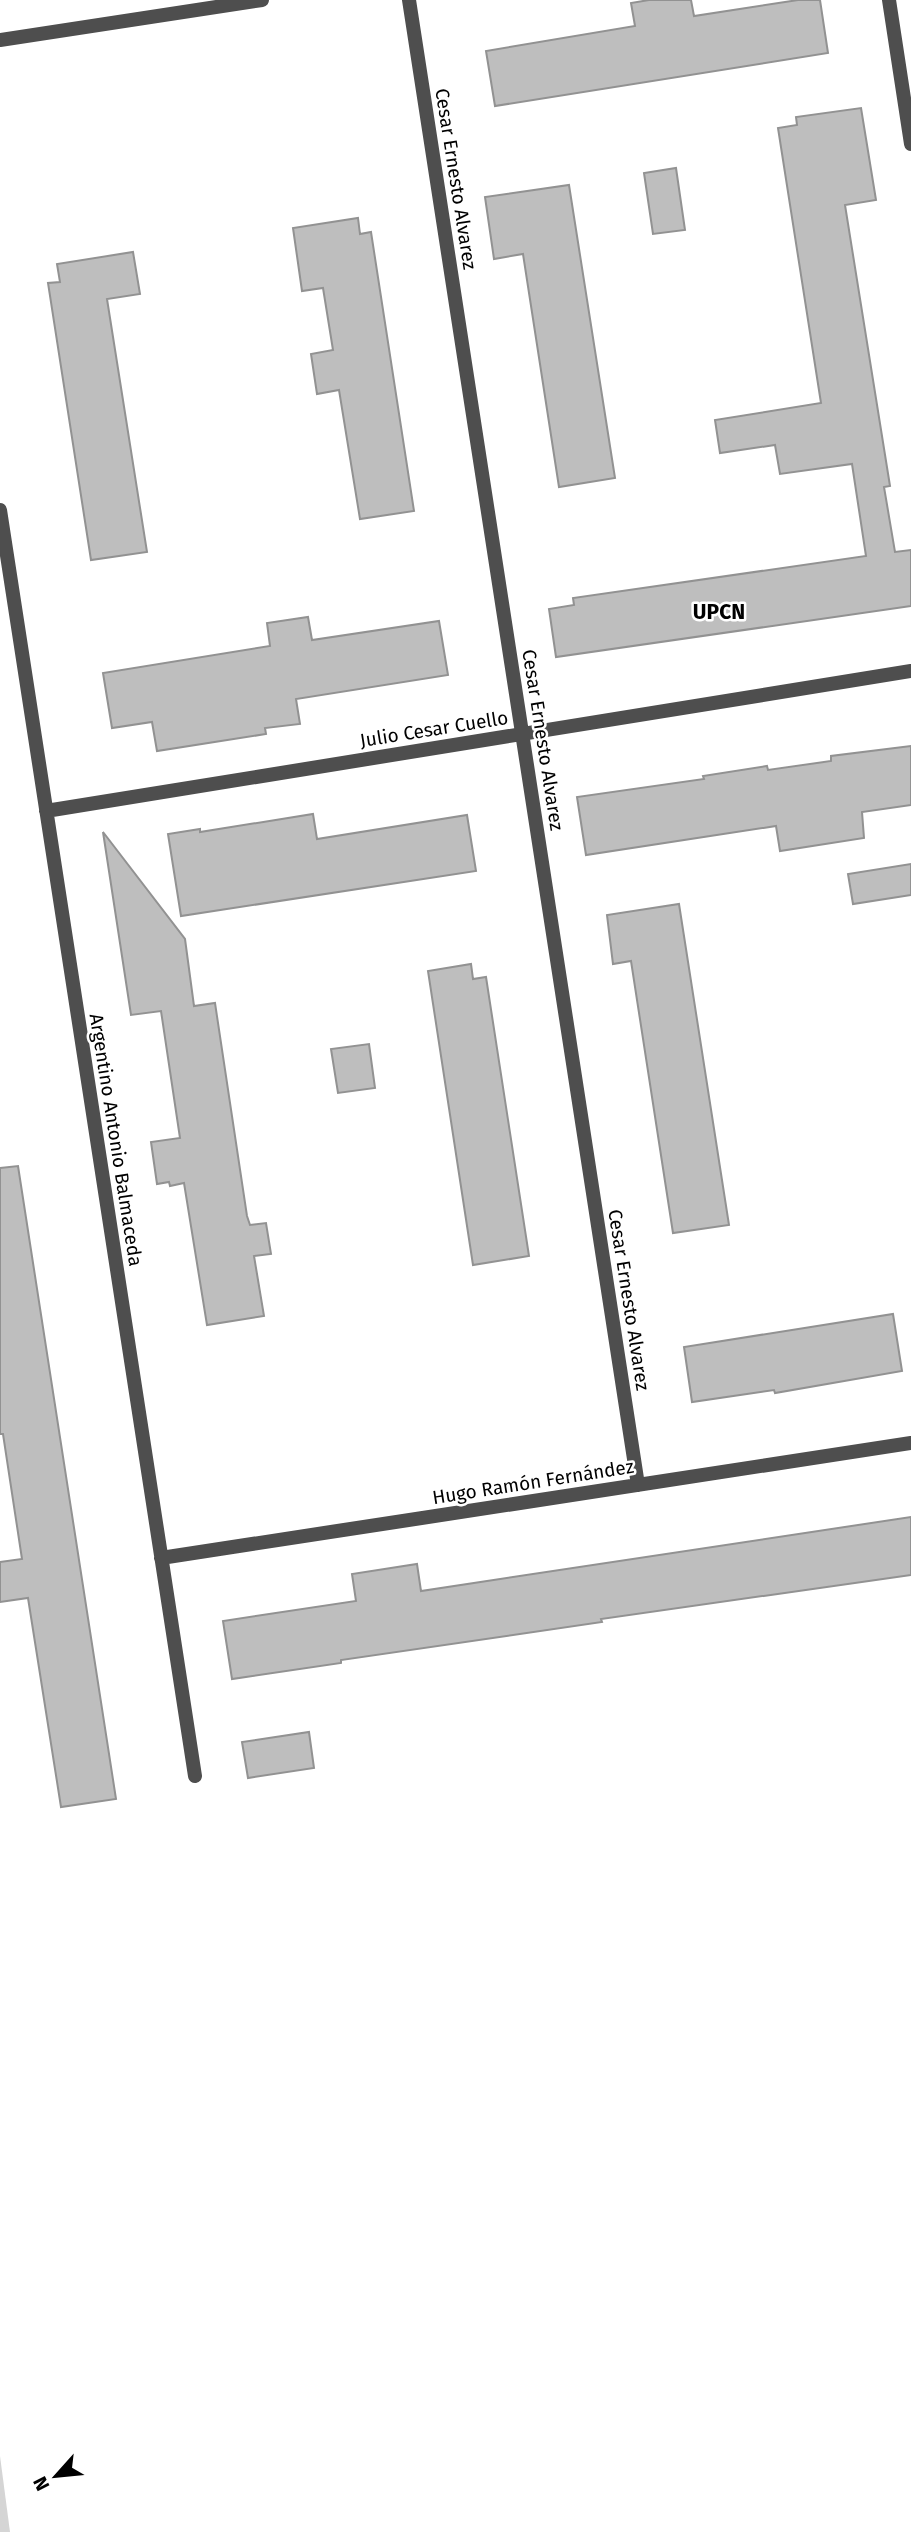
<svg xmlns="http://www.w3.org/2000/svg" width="911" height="2532" viewBox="0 0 911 2532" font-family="'Fira Sans',sans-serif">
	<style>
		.green { fill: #d5d5d5 }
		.building { fill: #bebebe; stroke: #929292; stroke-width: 2 }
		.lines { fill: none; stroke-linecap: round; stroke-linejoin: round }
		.minor { stroke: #4e4e4e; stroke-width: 14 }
		.labels { text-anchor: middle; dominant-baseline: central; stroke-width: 5; stroke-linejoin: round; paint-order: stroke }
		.street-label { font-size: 19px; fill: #000; stroke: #fff }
		.neighbourhood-label { font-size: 21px; font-weight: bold; fill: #000; stroke: #fff }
	</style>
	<rect width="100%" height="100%" fill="#fff"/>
	<path class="green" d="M 0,2456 L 10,2532 L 0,2532 Z"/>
	<path class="building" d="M 649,0 L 691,0 L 694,16 L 798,0 L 820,0 L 828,53 L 495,106 L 486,51 L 635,26 L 631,3 Z
		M 861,108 L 876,200 L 845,205 L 890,486 L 884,487 L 895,552 L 911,550 L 911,606 L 556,657 L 549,609 L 574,605 L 573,598 L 866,556 L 852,464 L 780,474 L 775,445 L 720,453 L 715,420 L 821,403 L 778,128 L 797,125 L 796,117 Z
		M 676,168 L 685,230 L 653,234 L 644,173 Z
		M 569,185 L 615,478 L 559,487 L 523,254 L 494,259 L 485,197 Z
		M 358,218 L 360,234 L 371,232 L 414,511 L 360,519 L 339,390 L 317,394 L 311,354 L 333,350 L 323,288 L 302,291 L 293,228 Z
		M 133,252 L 140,294 L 107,299 L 147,552 L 91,560 L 48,283 L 60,282 L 57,264 Z
		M 308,617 L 312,640 L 439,621 L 448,675 L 296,699 L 300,724 L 265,728 L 266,734 L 157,751 L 152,722 L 112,728 L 103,673 L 270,646 L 267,623 Z
		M 911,746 L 911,805 L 862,812 L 864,838 L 780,851 L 776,826 L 586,855 L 577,797 L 704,779 L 703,776 L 767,766 L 768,770 L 831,761 L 831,756 Z
		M 313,814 L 317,839 L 467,815 L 476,871 L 181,916 L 168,834 L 200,829 L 200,832 Z
		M 103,832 L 185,939 L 194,1006 L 215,1003 L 247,1216 L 250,1225 L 266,1223 L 271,1254 L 254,1256 L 264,1316 L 207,1325 L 184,1183 L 170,1186 L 169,1182 L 157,1184 L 151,1142 L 180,1138 L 161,1011 L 131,1015 Z
		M 911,864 L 911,895 L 853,904 L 848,874 Z
		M 679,904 L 729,1225 L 673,1233 L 631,961 L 613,964 L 607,915 Z
		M 471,964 L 473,979 L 486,977 L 529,1256 L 473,1265 L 428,971 Z
		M 369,1044 L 375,1088 L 338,1093 L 331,1049 Z
		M 18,1166 L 116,1799 L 61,1807 L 28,1598 L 0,1602 L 0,1562 L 22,1559 L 3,1434 L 0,1434 L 0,1168 Z
		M 893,1314 L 902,1371 L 775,1393 L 774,1390 L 692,1402 L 684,1347 Z
		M 911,1517 L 911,1575 L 601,1619 L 602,1622 L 341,1660 L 341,1663 L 232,1679 L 223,1621 L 356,1601 L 352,1574 L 417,1564 L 421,1591 Z
		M 309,1732 L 314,1768 L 248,1778 L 242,1742 Z"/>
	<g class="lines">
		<path class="minor" d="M 409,0 L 638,1485
			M 889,0 L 911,144
			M 0,40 L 262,0
			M 0,510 L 195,1776
			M 46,811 L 911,671
			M 161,1558 L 911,1443"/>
	</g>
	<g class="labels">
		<g class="street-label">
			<text transform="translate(456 179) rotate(81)">Cesar Ernesto Alvarez</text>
			<text transform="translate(434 729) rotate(-9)">Julio Cesar Cuello</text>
			<text transform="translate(543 740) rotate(81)">Cesar Ernesto Alvarez</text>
			<text transform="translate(116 1140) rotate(81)">Argentino Antonio Balmaceda</text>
			<text transform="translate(629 1300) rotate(81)">Cesar Ernesto Alvarez</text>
			<text transform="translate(533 1482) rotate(-9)">Hugo Ramón Fernández</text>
		</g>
		<g class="neighbourhood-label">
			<text x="719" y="612">UPCN</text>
		</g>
	</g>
	<g transform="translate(56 2476) rotate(243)" stroke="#ffffff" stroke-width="5" paint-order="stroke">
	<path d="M0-5L12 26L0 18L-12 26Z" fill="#000000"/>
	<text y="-10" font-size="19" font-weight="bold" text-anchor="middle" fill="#000000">N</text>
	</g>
</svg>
